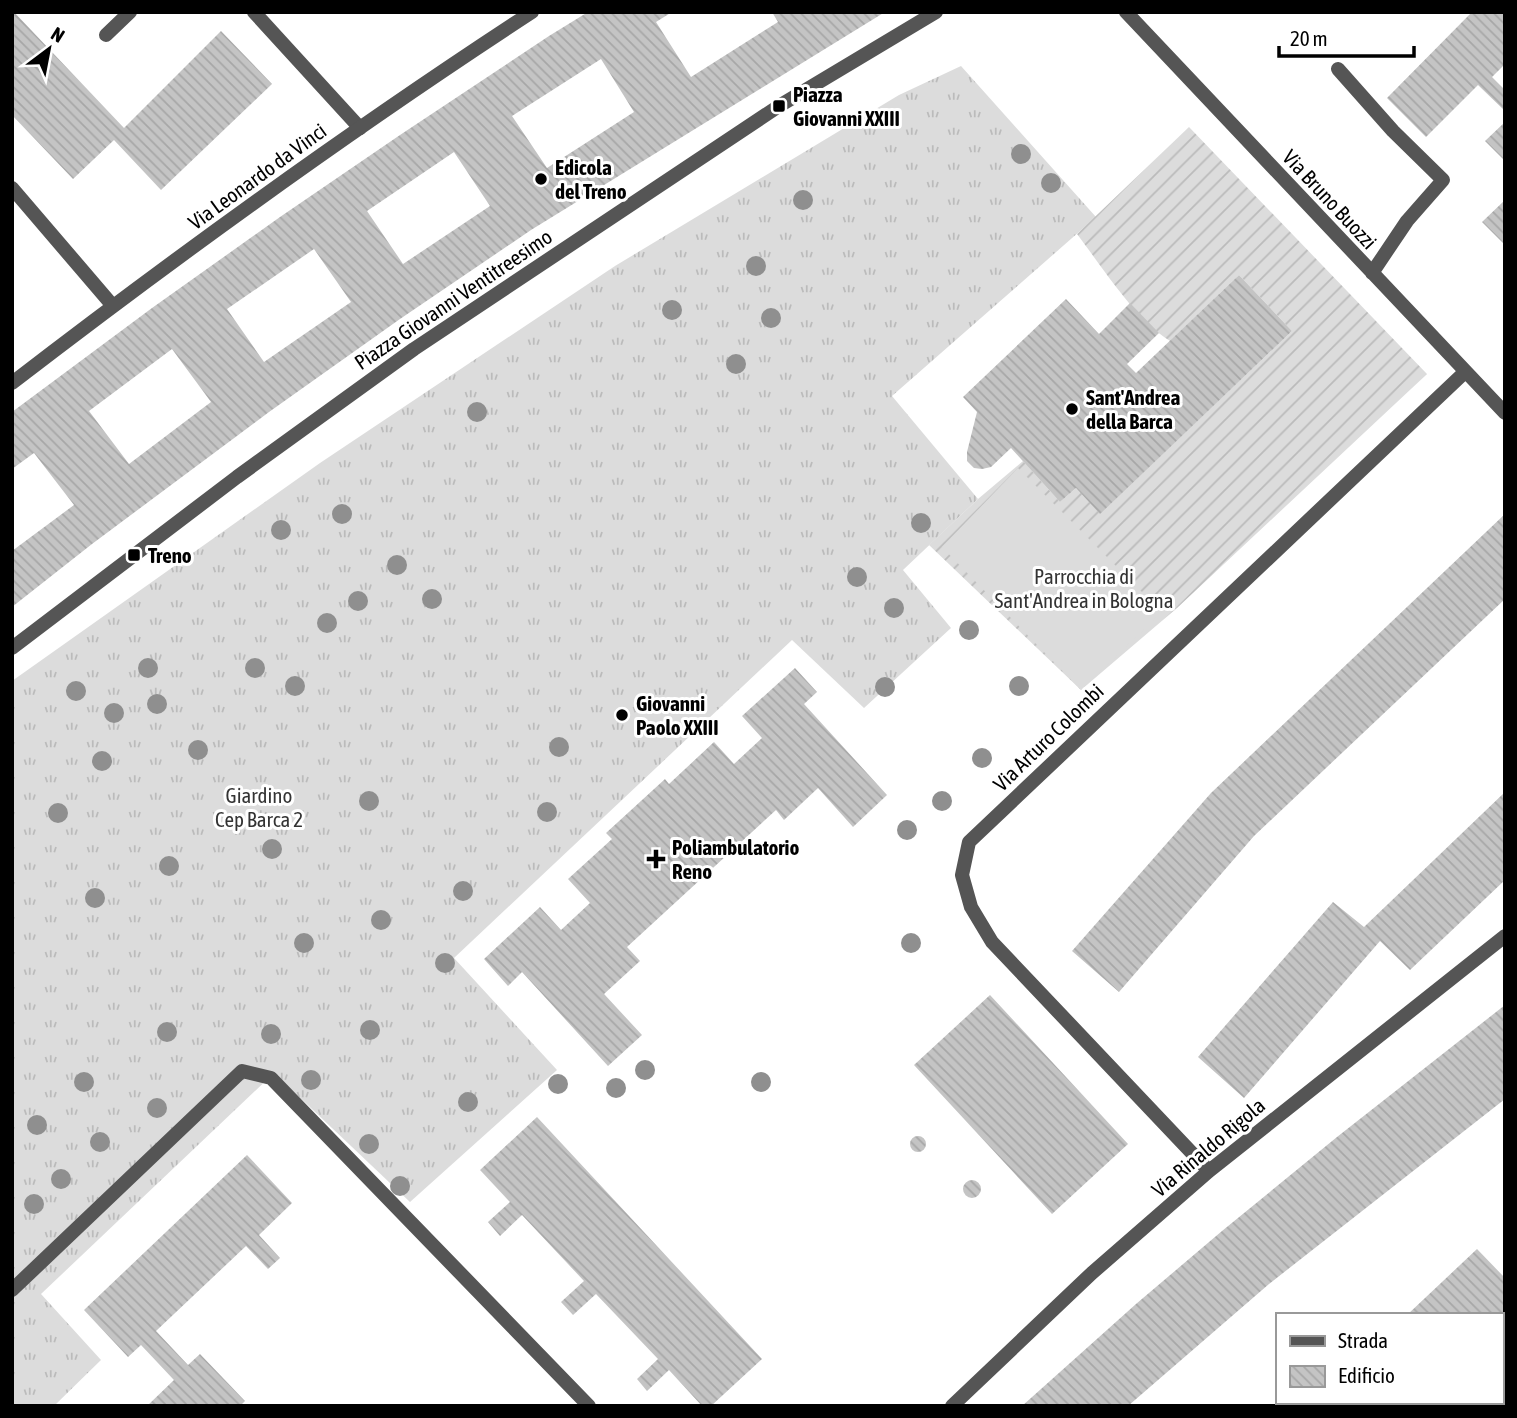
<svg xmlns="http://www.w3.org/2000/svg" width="1517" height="1418" viewBox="0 0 1517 1418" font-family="'Asap Condensed',sans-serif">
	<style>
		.grass { fill: url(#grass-tufts) }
		.garden { fill: url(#garden-furrows) }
		.pitch { fill: #dcdcdc }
		.building { fill: url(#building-back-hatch); fill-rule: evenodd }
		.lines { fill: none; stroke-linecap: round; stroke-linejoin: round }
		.lane { stroke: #555; stroke-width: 14 }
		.street { stroke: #555; stroke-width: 14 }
		.tree { fill: #8f8f8f }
		.poi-dot { fill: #000; stroke: #fff; stroke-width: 2.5 }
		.labels { text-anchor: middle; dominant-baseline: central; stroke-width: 6; stroke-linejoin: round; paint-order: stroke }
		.poi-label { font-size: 21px; font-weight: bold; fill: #000; stroke: #fff; text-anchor: start }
		.street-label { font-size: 21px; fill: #000; stroke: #fff }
		.park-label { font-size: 21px; fill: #333; stroke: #fff }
	</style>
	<defs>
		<pattern id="grass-tufts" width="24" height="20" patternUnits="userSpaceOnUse" patternTransform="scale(1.75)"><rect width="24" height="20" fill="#dcdcdc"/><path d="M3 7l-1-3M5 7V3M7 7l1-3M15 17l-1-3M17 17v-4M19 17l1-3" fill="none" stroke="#bbb"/></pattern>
		<pattern id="garden-furrows" width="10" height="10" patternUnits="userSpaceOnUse" patternTransform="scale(1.75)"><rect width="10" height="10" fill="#dcdcdc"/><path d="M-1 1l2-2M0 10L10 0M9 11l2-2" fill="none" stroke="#bbb"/></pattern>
		<pattern id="building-back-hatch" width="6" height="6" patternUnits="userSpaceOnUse" patternTransform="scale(1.75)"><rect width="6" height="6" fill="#c4c4c4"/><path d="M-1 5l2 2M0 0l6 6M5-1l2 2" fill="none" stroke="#a7a7a7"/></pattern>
	</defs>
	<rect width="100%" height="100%" fill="#fff"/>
	<path class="grass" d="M 961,66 L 1096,217 L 892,396 L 978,499 L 903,570 L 951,628 L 864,708 L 792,640 L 454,958 L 557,1070 L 410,1202 L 274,1073 L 41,1294 L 101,1360 L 54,1406 L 12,1406 L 12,681 L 320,463 L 615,266 L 899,95 Z"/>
	<path class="garden" d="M 1189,127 L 1427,374 L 1177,608 L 1081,690 L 929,545 L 978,499 L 1023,461 L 1060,502 L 1076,488 L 1100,513 L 1292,331 L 1239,275 L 1170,341 C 1134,318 1103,268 1077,234 Z"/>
	<path class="pitch" d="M 1018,468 L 1162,612 L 1081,690 L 942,547 Z"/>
	<path class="building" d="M 12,12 L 14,12 L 124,128 L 221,31 L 272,84 L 161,190 L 114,140 L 73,179 L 12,115 Z
		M 588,12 L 672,12 L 656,22 L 691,77 L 778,22 L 772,12 L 885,12 L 531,230 L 400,319 L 269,412 L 92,544 L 12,607 L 12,551 L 74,505 L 34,453 L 12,469 L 12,412 L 152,308 L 280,217 L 400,135 L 549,36 ZM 601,59 L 634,112 L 547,168 L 512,116 ZM 454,152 L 490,206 L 403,264 L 367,211 ZM 314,249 L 351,302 L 264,362 L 227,309 ZM 172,349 L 211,402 L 129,464 L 89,411 Z
		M 1472,12 L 1505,12 L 1505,64 L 1492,77 L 1505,90 L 1505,111 L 1478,85 L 1426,137 L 1387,98 Z
		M 1505,122 L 1505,161 L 1485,141 Z
		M 1505,200 L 1505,245 L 1482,222 Z
		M 1239,275 L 1292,331 L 1100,514 L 1076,488 L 1060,502 L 1011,448 L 991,467 L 982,469 L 974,468 L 967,461 L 967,452 L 977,412 L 963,397 L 1066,299 L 1099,334 L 1130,303 L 1159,333 L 1127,364 L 1136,373 Z
		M 1505,514 L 1505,599 L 1254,836 L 1119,992 L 1072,951 L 1211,793 Z
		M 795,668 L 817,692 L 804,704 L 887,795 L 853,827 L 818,788 L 784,820 L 776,810 L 627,947 L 640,961 L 604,994 L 642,1035 L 608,1066 L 522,972 L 508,986 L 484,959 L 540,907 L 561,930 L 590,903 L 568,879 L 612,839 L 606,833 L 665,779 L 669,784 L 714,742 L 734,764 L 762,738 L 742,716 Z
		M 1505,792 L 1505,880 L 1410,970 L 1380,941 L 1244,1098 L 1198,1057 L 1333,902 L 1364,927 Z
		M 990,995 L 1128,1144 L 1052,1214 L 914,1065 Z
		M 1505,1005 L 1505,1099 L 1269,1284 L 1128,1406 L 1022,1406 L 1136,1304 L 1222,1231 L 1337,1137 Z
		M 537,1117 L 762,1359 L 711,1406 L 702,1406 L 669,1370 L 647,1391 L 637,1379 L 658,1359 L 596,1294 L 573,1315 L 561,1302 L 584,1281 L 522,1215 L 500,1236 L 488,1222 L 510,1202 L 480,1170 Z
		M910 1144a8 8 0 1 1 16 0a8 8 0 1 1-16 0Z
		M 247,1155 L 292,1203 L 259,1235 L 280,1258 L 268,1269 L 246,1246 L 156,1331 L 188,1365 L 200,1354 L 245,1401 L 240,1406 L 147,1406 L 174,1380 L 141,1345 L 128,1357 L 84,1310 Z
		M963 1189a9 9 0 1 1 18 0a9 9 0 1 1-18 0Z
		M 1477,1249 L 1505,1278 L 1505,1326 L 1501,1330 L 1501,1315 L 1407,1315 Z
		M 1350,1402 L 1424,1402 L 1420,1406 L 1353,1406 Z"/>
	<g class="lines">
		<path class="lane" d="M 254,12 L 360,128
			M 106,35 L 130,12"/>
		<path class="street" d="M 1126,12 L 1505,413
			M 1338,69 L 1393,131 L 1443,180 L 1407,221 L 1372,273
			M 12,188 L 113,306
			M 12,383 C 181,253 354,128 532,12
			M 12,648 L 237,477 L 414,349 L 779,106 L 936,12
			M 1209,1171 L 992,942 L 971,907 L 962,875 L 969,842 L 1465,372
			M 12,1290 L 242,1071 L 271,1078 L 589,1406
			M 952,1406 L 1092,1273 L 1209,1171 L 1505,936"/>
	</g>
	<g class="tree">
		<circle cx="1021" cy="154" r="10"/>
		<circle cx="1051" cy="183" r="10"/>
		<circle cx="803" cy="200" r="10"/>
		<circle cx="756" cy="266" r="10"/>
		<circle cx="672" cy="310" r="10"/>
		<circle cx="771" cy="318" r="10"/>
		<circle cx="736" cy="364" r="10"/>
		<circle cx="477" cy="412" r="10"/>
		<circle cx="342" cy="514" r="10"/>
		<circle cx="921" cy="523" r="10"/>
		<circle cx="281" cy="530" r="10"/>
		<circle cx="397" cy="565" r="10"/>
		<circle cx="857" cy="577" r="10"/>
		<circle cx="432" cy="599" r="10"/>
		<circle cx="358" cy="601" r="10"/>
		<circle cx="894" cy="608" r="10"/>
		<circle cx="327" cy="623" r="10"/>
		<circle cx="969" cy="630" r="10"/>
		<circle cx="148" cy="668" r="10"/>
		<circle cx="255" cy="668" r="10"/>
		<circle cx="295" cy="686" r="10"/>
		<circle cx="1019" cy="686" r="10"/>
		<circle cx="885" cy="687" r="10"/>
		<circle cx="76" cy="691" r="10"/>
		<circle cx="157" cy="704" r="10"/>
		<circle cx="114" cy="713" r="10"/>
		<circle cx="559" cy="747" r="10"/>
		<circle cx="198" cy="750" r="10"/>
		<circle cx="982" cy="758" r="10"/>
		<circle cx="102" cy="761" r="10"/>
		<circle cx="369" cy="801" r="10"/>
		<circle cx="942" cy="801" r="10"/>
		<circle cx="547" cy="812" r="10"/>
		<circle cx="58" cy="813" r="10"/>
		<circle cx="907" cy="830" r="10"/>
		<circle cx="272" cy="849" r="10"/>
		<circle cx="169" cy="866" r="10"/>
		<circle cx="463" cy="891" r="10"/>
		<circle cx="95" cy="898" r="10"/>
		<circle cx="381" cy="920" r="10"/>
		<circle cx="304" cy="943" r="10"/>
		<circle cx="911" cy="943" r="10"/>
		<circle cx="445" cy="963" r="10"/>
		<circle cx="370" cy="1030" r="10"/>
		<circle cx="167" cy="1032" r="10"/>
		<circle cx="271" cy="1034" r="10"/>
		<circle cx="645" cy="1070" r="10"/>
		<circle cx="311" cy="1080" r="10"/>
		<circle cx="84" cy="1082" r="10"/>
		<circle cx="761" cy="1082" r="10"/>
		<circle cx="558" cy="1084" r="10"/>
		<circle cx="616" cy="1088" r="10"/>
		<circle cx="468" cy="1102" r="10"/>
		<circle cx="157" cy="1108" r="10"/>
		<circle cx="37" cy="1125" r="10"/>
		<circle cx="100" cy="1142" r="10"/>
		<circle cx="369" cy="1144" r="10"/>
		<circle cx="61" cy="1179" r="10"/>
		<circle cx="400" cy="1186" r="10"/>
		<circle cx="34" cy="1204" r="10"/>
	</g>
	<g class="poi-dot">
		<rect x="772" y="99" width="14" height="14" rx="3.5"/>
		<circle cx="541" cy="179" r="7"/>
		<circle cx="1072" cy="409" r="7"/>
		<rect x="127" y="548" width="14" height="14" rx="3.5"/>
		<circle cx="622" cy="715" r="7"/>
		<path d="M652.5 848.5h7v7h7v7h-7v7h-7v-7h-7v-7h7z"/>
	</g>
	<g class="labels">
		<g class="poi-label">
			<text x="793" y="94">Piazza<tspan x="793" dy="24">Giovanni XXIII</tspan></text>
			<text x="555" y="167">Edicola<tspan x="555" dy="24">del Treno</tspan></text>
			<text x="1086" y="397">Sant'Andrea<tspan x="1086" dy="24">della Barca</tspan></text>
			<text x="148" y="555">Treno</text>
			<text x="636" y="703">Giovanni<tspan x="636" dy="24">Paolo XXIII</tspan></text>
			<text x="672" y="847">Poliambulatorio<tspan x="672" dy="24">Reno</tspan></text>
		</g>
		<g class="street-label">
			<text transform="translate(257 176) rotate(-36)">Via Leonardo da Vinci</text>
			<text transform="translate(1330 199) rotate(47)">Via Bruno Buozzi</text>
			<text transform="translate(453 299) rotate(-34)">Piazza Giovanni Ventitreesimo</text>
			<text transform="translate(1048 737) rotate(-44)">Via Arturo Colombi</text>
			<text transform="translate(1208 1147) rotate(-40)">Via Rinaldo Rigola</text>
		</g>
		<g class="park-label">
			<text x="1084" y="576">Parrocchia di<tspan x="1084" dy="24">Sant'Andrea in Bologna</tspan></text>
			<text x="259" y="795">Giardino<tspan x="259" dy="24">Cep Barca 2</tspan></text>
		</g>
	</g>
	<rect width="1517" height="1418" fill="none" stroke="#000000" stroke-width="28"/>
	<rect x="1276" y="1313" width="228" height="91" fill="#ffffff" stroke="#999999" stroke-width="2"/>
	<rect x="1290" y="1336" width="35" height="10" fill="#555555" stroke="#999999" stroke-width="2"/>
	<text x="1338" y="1348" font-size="21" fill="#000000">Strada</text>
	<rect x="1290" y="1366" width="35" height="21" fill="url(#building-back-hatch)" stroke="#999999" stroke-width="2"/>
	<text x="1338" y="1383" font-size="21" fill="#000000">Edificio</text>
	<g transform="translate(49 49) rotate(32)" stroke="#ffffff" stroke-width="5" paint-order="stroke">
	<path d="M0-5L12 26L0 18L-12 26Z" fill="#000000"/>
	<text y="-10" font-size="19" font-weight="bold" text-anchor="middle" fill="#000000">N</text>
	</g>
	<path d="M1279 46v10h135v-10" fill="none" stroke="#000000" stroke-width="3.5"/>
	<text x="1290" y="46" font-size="21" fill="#000000" stroke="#ffffff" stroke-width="5" paint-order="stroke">20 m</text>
</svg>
